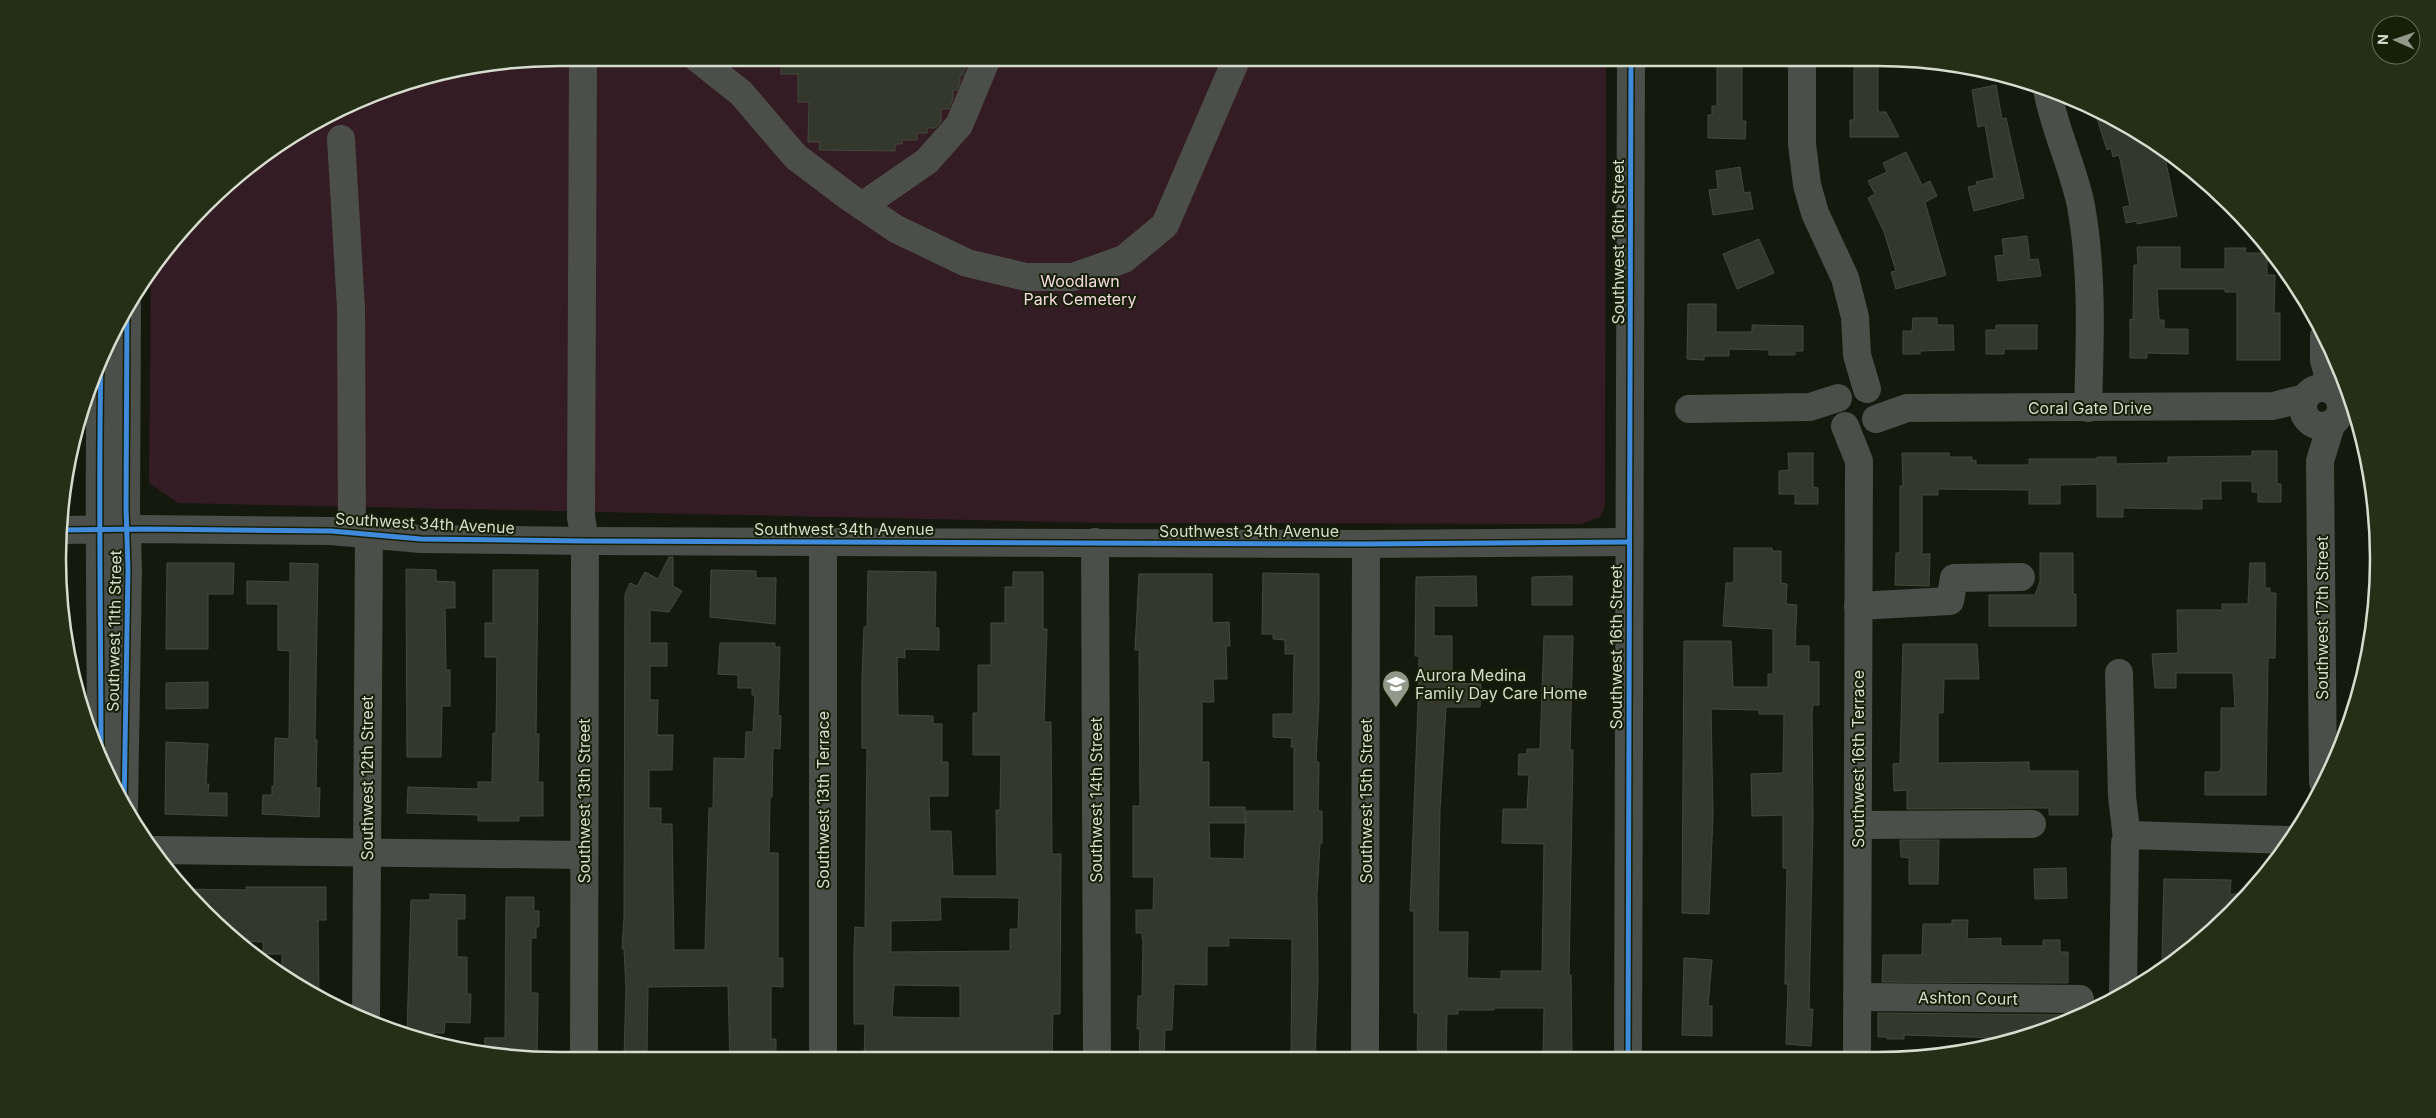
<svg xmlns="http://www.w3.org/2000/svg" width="2436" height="1118" font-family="Inter,sans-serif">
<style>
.green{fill:#331c23}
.building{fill:#34382c;stroke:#44483d;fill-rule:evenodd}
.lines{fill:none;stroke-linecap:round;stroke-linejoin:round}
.minor{stroke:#4c4e49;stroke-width:28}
.cycleway-casing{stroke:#161f07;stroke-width:8}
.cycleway{stroke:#408adc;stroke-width:5}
.labels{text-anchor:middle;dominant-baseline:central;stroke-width:4;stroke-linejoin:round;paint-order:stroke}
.street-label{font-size:16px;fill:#d6ddce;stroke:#161f07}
.park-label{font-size:16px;fill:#f8dbe3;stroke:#161f07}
.poi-label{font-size:16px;fill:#d6ddce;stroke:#161f07;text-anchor:start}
.rim{fill:none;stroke:#d6ddce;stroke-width:2.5}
</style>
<rect width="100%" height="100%" fill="#15190d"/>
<polygon class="green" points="559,58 1606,58 1605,506 1600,517 1581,524 1111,523 178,503 149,483 151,272 182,229 229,182 309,125 398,84 461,67"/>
<g class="building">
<polygon points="781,58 967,58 967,64 963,75 960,75 960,83 957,90 953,90 953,98 949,109 941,109 941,122 935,128 927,128 927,133 917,133 917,140 902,140 902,144 895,144 895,151 819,150 820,142 808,142 809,102 798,102 798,74 781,74"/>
<polygon points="1717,58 1742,58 1742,121 1746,121 1745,139 1708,138 1708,115 1712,115 1712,106 1717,106"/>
<polygon points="1854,58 1878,58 1878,112 1886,112 1899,137 1850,137 1850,120 1854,120"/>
<polygon points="1996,85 2002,119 2006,118 2024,198 1974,211 1968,187 1977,185 1976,182 1994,178 1985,125 1978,127 1972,90"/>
<polygon points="2094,109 2163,148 2177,216 2137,224 2137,221 2126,223 2123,207 2130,206 2119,155 2113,157 2111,148 2107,150"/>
<polygon points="1906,152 1922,185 1930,181 1937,196 1925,202 1946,275 1896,289 1891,272 1896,271 1884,232 1868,198 1875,194 1868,181 1887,172 1883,163"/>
<polygon points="1740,167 1744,193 1750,192 1753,209 1713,215 1709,190 1718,189 1716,171"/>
<polygon points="2027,236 2030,260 2038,259 2041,276 1998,281 1995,256 2004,255 2002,239"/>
<polygon points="1759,239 1774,273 1737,289 1723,254"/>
<polygon points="2137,247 2180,247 2180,269 2225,269 2225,248 2246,248 2245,253 2267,253 2267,275 2275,275 2274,313 2280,313 2280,360 2237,360 2237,292 2225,292 2225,289 2157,289 2159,320 2164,320 2164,329 2188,329 2188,354 2147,353 2147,358 2130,358 2130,319 2133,320 2134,265 2138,265"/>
<polygon points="1688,304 1716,304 1716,332 1752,332 1752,325 1803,326 1803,351 1795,351 1795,355 1769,355 1769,350 1729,349 1729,356 1704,356 1704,360 1687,359"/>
<polygon points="1913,318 1937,318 1937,325 1953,325 1954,350 1920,351 1920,354 1903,354 1903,331 1912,331"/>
<polygon points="1996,325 2037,325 2037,349 2004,349 2004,354 1986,354 1986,330 1996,330"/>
<polygon points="2252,451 2277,451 2277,484 2281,484 2281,502 2258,502 2258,492 2252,492 2252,481 2221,481 2221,499 2202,499 2202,509 2123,508 2123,517 2097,517 2097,484 2060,485 2060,504 2029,504 2029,490 1938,489 1938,495 1922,495 1922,554 1930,554 1929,586 1895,585 1896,553 1900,553 1900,486 1903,486 1902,453 1949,453 1949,457 1972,457 1972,461 1976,460 1976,465 2029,465 2029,459 2097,459 2097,457 2116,457 2116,464 2168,463 2168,457 2252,456"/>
<polygon points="1788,453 1813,453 1813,487 1818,488 1818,504 1795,504 1795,494 1779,494 1779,471 1789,470"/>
<polygon points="1734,548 1772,548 1772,551 1781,551 1781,583 1787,584 1786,604 1797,605 1795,646 1809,646 1809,662 1819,662 1819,705 1813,705 1812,713 1813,817 1809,1009 1813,1009 1811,1046 1786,1044 1788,984 1785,984 1787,868 1783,868 1783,815 1752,816 1751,774 1783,773 1784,714 1759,714 1759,710 1711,709 1713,815 1709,914 1682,913 1684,641 1731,641 1733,687 1768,687 1768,674 1773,674 1773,629 1723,626 1726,583 1732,583 1734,580"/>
<polygon points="2040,553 2073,553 2073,594 2076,594 2076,626 1989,626 1989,595 2035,595 2040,582"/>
<polygon points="669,557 673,557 673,586 682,591 669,612 650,610 650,643 667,643 667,666 650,666 650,700 658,700 657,735 673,735 672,770 649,770 649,808 661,808 661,824 672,824 674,950 705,950 709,808 713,808 714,758 745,759 746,732 753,732 755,695 752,695 752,688 738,688 738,675 718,674 720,643 775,643 775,647 780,647 778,715 781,716 780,749 773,748 772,797 770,797 769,853 778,853 778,958 783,958 783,987 771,986 771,1039 776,1039 776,1060 730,1060 728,986 648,987 647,1051 642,1051 642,1059 624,1058 626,987 624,949 622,949 624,917 625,594 630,583 637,586 645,572 658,579"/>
<polygon points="167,563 234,563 233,594 208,594 208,649 166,649"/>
<polygon points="290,563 318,564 315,740 317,740 316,788 320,788 319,817 262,814 263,795 272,795 272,786 274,786 275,738 289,739 290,651 278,650 278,604 247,604 247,581 290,582"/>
<polygon points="2250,563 2265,563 2265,588 2270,588 2270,593 2276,593 2275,658 2268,658 2266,795 2205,795 2205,772 2219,772 2221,768 2221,708 2235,708 2233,673 2176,673 2176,688 2155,688 2152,654 2178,653 2177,610 2222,610 2222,604 2248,604"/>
<polygon points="406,569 436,570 436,581 455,582 455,608 445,608 446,670 450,670 450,706 442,706 441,757 407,757"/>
<polygon points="493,570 538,570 536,734 539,734 538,782 543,782 543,816 519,816 519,821 478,821 478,815 407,813 408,787 478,789 478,782 492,782 493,733 496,733 497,657 485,657 485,623 493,623"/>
<polygon points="711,570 756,571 756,578 776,578 775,624 710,617"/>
<path d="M868,571L936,572L935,628H939V650L905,649V658L897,657L898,715L933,716V724H942V762H948V796H929L930,831H951L953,876H997L996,810H1000L1001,755H973V713H978V665H991V623H1005V587H1013V572H1043V629H1047L1044,722H1051L1052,854H1061L1060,1014H1053L1052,1059L864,1060L865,1024H854V949L855,927L865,928L867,748H862V678L864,627H867ZM940,897L1019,898L1018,929H1010V951L891,952V921L941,920ZM894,985L960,986V1018L892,1017Z"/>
<polygon points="1263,573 1319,574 1319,700 1316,762 1319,762 1318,811 1322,811 1322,843 1320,843 1317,895 1318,980 1315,1058 1291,1058 1292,939 1229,938 1229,946 1207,946 1207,985 1174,984 1172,1030 1165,1030 1164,1059 1139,1059 1140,1029 1137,1029 1138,996 1142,996 1143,943 1142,933 1136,933 1136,910 1153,910 1154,877 1133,877 1133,806 1140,806 1139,650 1135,650 1139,574 1212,574 1212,623 1229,622 1230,646 1226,646 1227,679 1213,679 1214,702 1202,702 1202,762 1209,762 1209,807 1245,807 1245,823 1209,823 1210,858 1244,859 1246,811 1294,811 1294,747 1291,747 1292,738 1273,737 1273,714 1293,714 1294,654 1285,654 1285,640 1273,639 1273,634 1262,634"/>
<polygon points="1476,576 1477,606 1434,606 1434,636 1452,636 1452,683 1481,684 1480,707 1446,707 1440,810 1438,932 1468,932 1467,978 1501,979 1501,971 1542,971 1544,844 1502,843 1503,809 1527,809 1529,775 1518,775 1519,754 1527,754 1527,749 1540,749 1544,636 1573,636 1570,750 1573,750 1569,975 1571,975 1572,1057 1543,1057 1544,1008 1494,1008 1494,1010 1458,1010 1458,1014 1447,1014 1446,1058 1417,1058 1418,1013 1414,1013 1414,911 1410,911 1418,706 1419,656 1415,656 1416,577"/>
<polygon points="1572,576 1572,605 1532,605 1532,577"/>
<polygon points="1903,644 1977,644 1979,679 1944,679 1943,713 1938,713 1938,763 2029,762 2029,771 2078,771 2078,815 2049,815 2049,808 1907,809 1907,790 1894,791 1893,764 1900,763"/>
<polygon points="208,682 208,708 166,709 166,683"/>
<polygon points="166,742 208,744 206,784 209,784 208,793 227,793 227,816 165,814"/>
<polygon points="1900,840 1939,840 1938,884 1909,884 1909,858 1901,857"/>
<polygon points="2066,868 2067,898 2035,899 2034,869"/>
<polygon points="2164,879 2231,880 2230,894 2245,894 2183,957 2178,959 2162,959"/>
<polygon points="246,887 326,887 326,920 318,920 319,999 282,974 282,954 263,954 263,942 235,941 181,889 246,890"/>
<polygon points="430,894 465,895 465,919 457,919 457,957 467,957 467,994 471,994 470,1023 445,1022 444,1033 432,1033 432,1038 418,1038 407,1034 411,900 430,900"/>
<polygon points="506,897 534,897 534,911 539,911 539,927 536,927 536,938 531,938 531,993 538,993 537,1058 484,1053 485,1038 505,1038"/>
<polygon points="1952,920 1968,920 1967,939 2001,938 2001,946 2043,946 2043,940 2060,940 2060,952 2068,952 2068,983 1882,982 1883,955 1922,955 1923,924 1952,924"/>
<polygon points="1684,958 1712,960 1708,1006 1712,1006 1712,1036 1682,1035"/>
<polygon points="1878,1013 2068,1015 2068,1023 2028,1033 2002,1033 2002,1038 1904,1035 1904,1039 1887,1039 1887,1037 1878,1037"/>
</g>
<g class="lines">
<g class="minor">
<polyline points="583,58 581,517 585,541 584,1060"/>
<polyline points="697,58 741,93 796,157 849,197 896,229 967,263 1026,277 1073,277 1124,259 1165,225 1237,58"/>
<polyline points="1802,58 1802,144 1807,185 1815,213 1845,278 1855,317 1857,355 1867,389"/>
<path d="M2047,89C2054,129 2073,166 2081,206C2093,273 2090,341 2088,408"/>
<polyline points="341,139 351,308 352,532"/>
<polyline points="862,206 927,161 959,125 987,58"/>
<polyline points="2324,336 2324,360 2332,390"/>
<path d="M101,361C98,493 101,625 101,757"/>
<circle cx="2322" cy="407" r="19"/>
<polyline points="1689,409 1810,407 1838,398"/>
<polyline points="1876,419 1907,408 2273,406 2305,398"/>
<polyline points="1845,426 1859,461 1857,1056"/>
<polyline points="60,530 144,529 331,531 421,539 585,541 1366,544 1628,542"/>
<polyline points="1095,542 1097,1059"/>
<polyline points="1858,606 1950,601 1954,578 2021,577"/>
<polyline points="2119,673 2122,796 2127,839"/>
<polyline points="2323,782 2320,461 2331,425"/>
<polyline points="124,808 128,569 126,508 127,305"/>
<polyline points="1858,825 2032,824"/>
<polyline points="154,850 584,855"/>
<polyline points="2123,991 2125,843 2130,835 2289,840"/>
<polyline points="1857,997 2080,999"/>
<polyline points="366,1022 369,533"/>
<polyline points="1628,1057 1631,58"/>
<polyline points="1365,1058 1366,544"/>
<polyline points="823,1060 823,541"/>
</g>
<g class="cycleway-casing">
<g id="cycleway">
<path d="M101,361C98,493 101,625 101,757"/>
<polyline points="60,530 144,529 331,531 421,539 585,541 1366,544 1628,542"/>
<polyline points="124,808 128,569 126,508 127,305"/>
<polyline points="1628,1057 1631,58"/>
</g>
</g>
<use href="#cycleway" class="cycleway"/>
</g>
<defs>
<g id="school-pin" transform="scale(1.4375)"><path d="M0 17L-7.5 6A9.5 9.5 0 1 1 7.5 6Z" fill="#92988a" stroke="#161f07"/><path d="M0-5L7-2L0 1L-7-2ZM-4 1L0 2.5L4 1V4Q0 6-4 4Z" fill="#fff"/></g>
</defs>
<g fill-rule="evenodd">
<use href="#school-pin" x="1396" y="684"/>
</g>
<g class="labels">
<g class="street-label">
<text transform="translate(1618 242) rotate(-90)">Southwest 16th Street</text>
<text x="2090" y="408">Coral Gate Drive</text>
<text transform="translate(425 523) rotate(3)">Southwest 34th Avenue</text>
<text x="844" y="529">Southwest 34th Avenue</text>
<text x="1249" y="531">Southwest 34th Avenue</text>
<text transform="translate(2322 618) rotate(-90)">Southwest 17th Street</text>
<text transform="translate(114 631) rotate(-89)">Southwest 11th Street</text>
<text transform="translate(1616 647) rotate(-90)">Southwest 16th Street</text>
<text transform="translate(1858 759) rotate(-90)">Southwest 16th Terrace</text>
<text transform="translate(367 778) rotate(-90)">Southwest 12th Street</text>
<text transform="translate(823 800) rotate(-90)">Southwest 13th Terrace</text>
<text transform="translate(1096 800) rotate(-90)">Southwest 14th Street</text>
<text transform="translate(584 801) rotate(-90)">Southwest 13th Street</text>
<text transform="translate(1366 801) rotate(-90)">Southwest 15th Street</text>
<text transform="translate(1968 998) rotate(1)">Ashton Court</text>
</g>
<g class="park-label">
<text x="1080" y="281">Woodlawn<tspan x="1080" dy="18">Park Cemetery</tspan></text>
</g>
<g class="poi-label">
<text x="1415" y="675">Aurora Medina<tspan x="1415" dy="18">Family Day Care Home</tspan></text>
</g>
</g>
<path d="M0 0H2436V1118H0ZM559 66H1877A493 493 0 0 1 2370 559V559A493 493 0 0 1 1877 1052H559A493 493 0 0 1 66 559V559A493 493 0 0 1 559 66Z" fill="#252e17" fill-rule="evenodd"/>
<path class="rim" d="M559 66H1877A493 493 0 0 1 2370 559V559A493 493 0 0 1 1877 1052H559A493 493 0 0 1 66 559V559A493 493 0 0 1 559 66Z"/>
<g transform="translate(2396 40) rotate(272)"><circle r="24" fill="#161f07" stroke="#636b57"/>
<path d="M0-4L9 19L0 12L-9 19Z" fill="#92988a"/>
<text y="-8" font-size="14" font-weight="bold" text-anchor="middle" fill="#d6ddce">N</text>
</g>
</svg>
